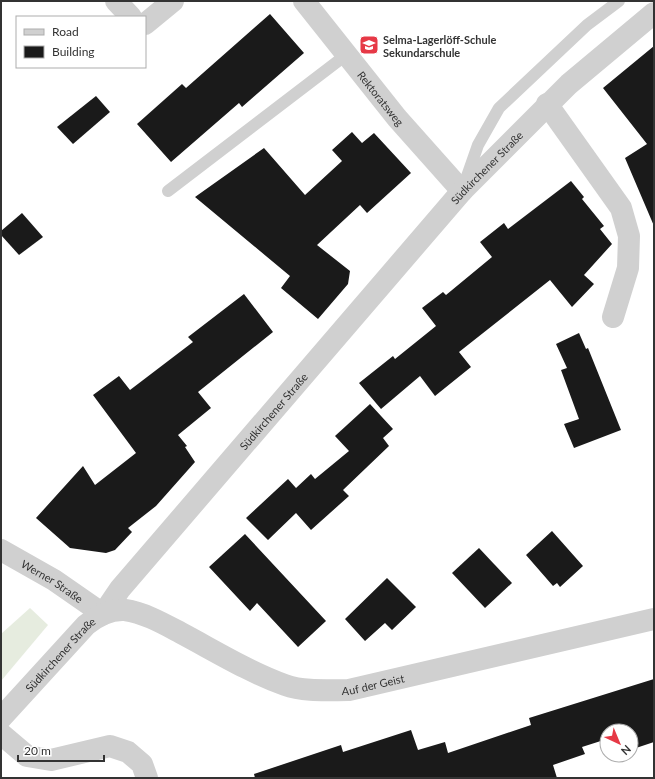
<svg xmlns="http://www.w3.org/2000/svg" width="655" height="779" font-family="Lato,sans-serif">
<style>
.green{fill:#e6ecdf}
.building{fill:#1a1a1a}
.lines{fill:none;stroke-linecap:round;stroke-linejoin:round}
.service{stroke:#d0d0d0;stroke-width:12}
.minor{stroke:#d0d0d0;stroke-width:22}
.tertiary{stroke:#d0d0d0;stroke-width:22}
.labels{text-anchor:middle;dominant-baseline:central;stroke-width:4;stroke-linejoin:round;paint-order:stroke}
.poi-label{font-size:11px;font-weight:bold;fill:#333;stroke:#fff;text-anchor:start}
.street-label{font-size:11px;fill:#333;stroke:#fff}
</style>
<rect width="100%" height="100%" fill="#fff"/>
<polygon class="green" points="30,608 48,625 1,681 1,634"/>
<g class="building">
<polygon points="270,14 304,53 242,107 239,103 171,162 137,124 182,84 186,88"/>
<polygon points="654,46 654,226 625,158 647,144 603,88"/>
<polygon points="96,96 110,112 73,144 57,127"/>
<polygon points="352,132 362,143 374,133 411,173 367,213 360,205 317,245 350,271 348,284 318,319 281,288 290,276 195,197 264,148 305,195 342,161 332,150"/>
<polygon points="571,181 584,197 582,199 604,226 600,229 612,244 584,275 594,284 572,307 550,280 459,352 471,367 435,396 420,376 381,409 359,383 393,356 395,359 436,326 422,308 443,292 446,295 492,257 480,242 504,223 508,229"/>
<polygon points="22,213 43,237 19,255 1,235 1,231"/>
<polygon points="244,294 273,332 198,392 211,408 178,435 187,446 185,447 195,462 156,506 128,528 132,532 115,550 106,553 70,548 36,518 83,466 95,485 136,453 93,395 119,376 130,390 193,342 188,337"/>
<polygon points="579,333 586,349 588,348 621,430 574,448 564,424 579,419 561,370 567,368 556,344"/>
<polygon points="370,404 393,429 383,438 389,446 343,490 349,496 311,530 296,513 268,540 246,518 288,479 296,488 311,474 315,479 349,451 335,436"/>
<polygon points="552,531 583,566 560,587 557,583 553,586 526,555"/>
<polygon points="245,534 326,621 298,647 257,603 250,611 209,567"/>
<polygon points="479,548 512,583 485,608 452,573"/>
<polygon points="387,578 416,607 392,630 385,623 365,641 345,619"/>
<polygon points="654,679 654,742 636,748 630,728 627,731 607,731 607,739 582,747 585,754 553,765 557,778 255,778 254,774 341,745 343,752 411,730 418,750 445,742 448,753 531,725 529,718"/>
</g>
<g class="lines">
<g class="service">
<polyline points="465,182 478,145 499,108 587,25 619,1"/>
<polyline points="168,191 346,55"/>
</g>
<g class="minor">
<polyline points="116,1 131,17"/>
<path id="s1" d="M304,1L397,118L462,191"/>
<polyline points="145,24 173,1"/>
<polyline points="547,104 621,208 629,236 628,268 613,317"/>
<polyline points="1,734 27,756 51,760 110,746 128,752 142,764 147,778"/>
</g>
<g class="tertiary">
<path id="s2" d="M1,550L54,580L103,614"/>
<path id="s3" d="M103,614L120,589L462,191L569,84L654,13"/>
<path id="s4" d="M1,718L86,625C97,616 110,609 125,610C145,613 164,624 181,633C215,651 249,672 285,685C304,692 328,690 349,690L654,619"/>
</g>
</g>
<defs>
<g id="school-square" transform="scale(1)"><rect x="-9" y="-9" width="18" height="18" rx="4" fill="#e63946" stroke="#fff"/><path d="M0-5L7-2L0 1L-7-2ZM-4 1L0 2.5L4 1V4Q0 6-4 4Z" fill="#fff"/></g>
</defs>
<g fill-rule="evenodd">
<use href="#school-square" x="369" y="45"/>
</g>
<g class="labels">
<g class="poi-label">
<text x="383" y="39">Selma-Lagerlöff-Schule<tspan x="383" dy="13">Sekundarschule</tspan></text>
</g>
<g class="street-label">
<text stroke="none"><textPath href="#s1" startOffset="124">Rektoratsweg</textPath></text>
<text stroke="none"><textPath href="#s3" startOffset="589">Südkirchener Straße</textPath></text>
<text stroke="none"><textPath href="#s3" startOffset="265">Südkirchener Straße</textPath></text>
<text stroke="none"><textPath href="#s2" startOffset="60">Werner Straße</textPath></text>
<text stroke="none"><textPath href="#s4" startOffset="87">Südkirchener Straße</textPath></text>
<text stroke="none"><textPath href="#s4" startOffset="435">Auf der Geist</textPath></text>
</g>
</g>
<rect width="655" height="779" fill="none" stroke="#333333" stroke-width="4"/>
<rect x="16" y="16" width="130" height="52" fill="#ffffff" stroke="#adadad"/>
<rect x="24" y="29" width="20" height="6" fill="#d0d0d0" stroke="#adadad"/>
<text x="52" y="36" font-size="12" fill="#333333">Road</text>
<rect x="24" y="46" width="20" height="12" fill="#1a1a1a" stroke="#adadad"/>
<text x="52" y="56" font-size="12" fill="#333333">Building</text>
<g transform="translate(619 743) rotate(136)"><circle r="19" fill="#ffffff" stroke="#adadad"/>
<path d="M0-3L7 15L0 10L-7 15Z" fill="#e63946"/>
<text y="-6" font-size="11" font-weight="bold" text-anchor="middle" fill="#333333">N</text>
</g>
<path d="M18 755v6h86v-6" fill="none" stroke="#333333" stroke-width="2"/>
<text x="24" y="755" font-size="12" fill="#333333" stroke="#ffffff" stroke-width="3" paint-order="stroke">20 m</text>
</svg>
